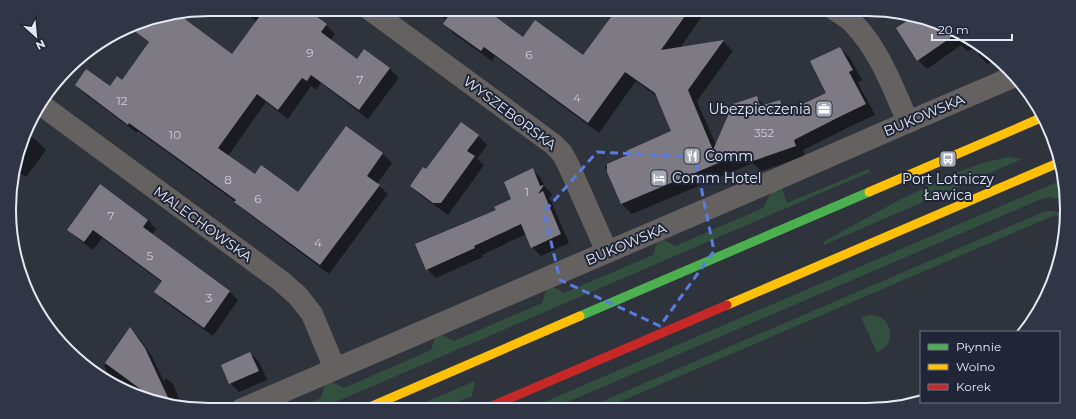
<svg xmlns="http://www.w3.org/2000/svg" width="1076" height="419" font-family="Montserrat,sans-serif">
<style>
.green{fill:#334f3f}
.shadow{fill:#0007}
.building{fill:#7e7a84}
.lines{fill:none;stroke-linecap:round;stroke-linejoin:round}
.street{stroke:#656161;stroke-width:22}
.fast{stroke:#4caf50;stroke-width:9}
.slow{stroke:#ffc107;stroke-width:9}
.jam{stroke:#c62828;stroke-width:9}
.marked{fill:none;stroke:#597ce1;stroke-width:3;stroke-dasharray:8 5;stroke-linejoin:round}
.labels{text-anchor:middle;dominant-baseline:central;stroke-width:4;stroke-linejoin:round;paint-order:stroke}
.number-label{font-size:12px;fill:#cacdd9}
.poi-label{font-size:14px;fill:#e4e9f5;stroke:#202637;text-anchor:start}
.street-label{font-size:14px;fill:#e4e9f5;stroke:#202637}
.rim{fill:none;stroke:#e4e9f5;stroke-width:2}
</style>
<rect width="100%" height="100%" fill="#2f333c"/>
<g class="green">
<polygon points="1008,157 1022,159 824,245 823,242 901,199 958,172 983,163"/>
<polygon points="869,169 870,172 317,410 293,410 321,398 325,385 332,382 344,388 431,350 435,338 443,335 454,341 542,303 546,290 554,287 564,293 653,255 657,243 664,240 675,246 763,208 771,193 782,189 787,203"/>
<polygon points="1062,180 1066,198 1059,199 1049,197 1039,200 551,409 528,409"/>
<polygon points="1048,211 1055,211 1064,214 1064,218 1055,215 603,409 584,409 1041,213"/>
<path d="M871,315C874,316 878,316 880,317C889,321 892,334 889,342C886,347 881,350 877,353L861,317Z"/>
<polygon points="475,381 472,396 441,409 409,409"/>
</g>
<g class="shadow">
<polygon points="239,9 304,9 326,25 335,34 331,40 357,60 365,50 390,69 399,78 368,119 321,83 316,90 311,86 288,119 266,102 228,156 255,175 298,193 347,127 383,154 392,163 377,184 388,194 329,274 245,211 236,202 138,131 137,133 85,94 76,85 110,88 122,82 149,43 137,32 146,20 163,17 170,22 232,55 257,22"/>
<polygon points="431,9 483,9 523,38 583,56 612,18 599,9 707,9 680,48 723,41 733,51 697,101 716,145 756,97 765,106 779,101 790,111 828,93 840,48 850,58 862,80 858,83 875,115 849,127 803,150 805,156 761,171 753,163 632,214 622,204 605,166 631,155 672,132 657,97 636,81 599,133 495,56 492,61 454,34 444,23 446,20"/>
<polygon points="909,16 931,20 999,59 987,64 979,55 976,48 967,51 961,45 927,69 918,60 911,19"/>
<polygon points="27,134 37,141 46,150 26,177 15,170"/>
<polygon points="478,136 487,145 477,159 484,165 448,215 420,195 411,186 427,170"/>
<polygon points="533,170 541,178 545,187 552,194 549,199 551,201 569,243 541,256 532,247 526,234 482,255 483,257 436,278 427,269 497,210 513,200"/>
<polygon points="148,220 156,229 152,235 230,292 238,300 213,336 164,301 156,292 163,283 102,238 93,250 77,238 69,230"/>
<polygon points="130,329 137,335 152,356 164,382 166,378 173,384 182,406 145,399 110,381 104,366"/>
<polygon points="250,353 259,362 267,380 239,392 230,383"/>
</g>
<g class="building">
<polygon points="265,9 306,9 327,24 321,32 357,59 364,49 390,68 359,110 311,75 307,81 302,78 278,110 257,94 218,148 255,174 261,165 298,192 346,126 383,153 367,176 380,185 320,265 234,202 236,200 129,123 128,125 75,85 86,69 110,86 117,76 122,80 149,42 136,32 145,20 178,14 232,54"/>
<polygon points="453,9 485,9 523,37 535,20 583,55 617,9 690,9 661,50 724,40 688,90 713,150 733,104 757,96 760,106 780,100 784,113 826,93 810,61 840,47 853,70 849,72 866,104 839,117 794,140 796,146 750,162 747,151 621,204 607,172 607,164 630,154 626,151 671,131 655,93 625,72 588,123 484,47 481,51 443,24"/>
<polygon points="913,17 931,20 956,34 917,61 896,28"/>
<polygon points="461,122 479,135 467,151 475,156 441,203 433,203 410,186 423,167 426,169"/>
<polygon points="533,168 540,186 544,185 538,194 543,191 561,234 531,248 521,224 474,246 475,248 426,270 415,244 496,210 494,207 511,199 504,182"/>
<polygon points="100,184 148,220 143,227 230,291 204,328 154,292 162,281 93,230 84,242 67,230"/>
<polygon points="130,327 145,348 171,404 158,402 105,363"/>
<polygon points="250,352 259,371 229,384 221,365"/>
</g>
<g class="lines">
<g class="street">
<polyline points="369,9 553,144 562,153 568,164 607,252"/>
<path d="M834,9C841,14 849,18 854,24C880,51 893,88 908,122"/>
<polyline points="40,104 281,281 298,296 312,314 335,369"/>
<polyline points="240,410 784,176 908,122 1013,77"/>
</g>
<polyline class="fast" points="580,316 869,192"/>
<g class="slow">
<polyline points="869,192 1043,117"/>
<polyline points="727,305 1058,163"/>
<polyline points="363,410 580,316"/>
</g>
<polyline class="jam" points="485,409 727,305"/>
</g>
<path class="marked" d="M597,152L695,157L714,251L660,326L560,280L544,212Z"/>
<defs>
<g id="office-square" transform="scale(0.9)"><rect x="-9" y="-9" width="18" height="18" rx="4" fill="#a5a9b4" stroke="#202637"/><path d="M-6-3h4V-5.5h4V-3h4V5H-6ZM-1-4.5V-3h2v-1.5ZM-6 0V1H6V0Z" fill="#fff"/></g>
<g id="restaurant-square" transform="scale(0.9)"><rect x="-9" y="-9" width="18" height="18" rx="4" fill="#a5a9b4" stroke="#202637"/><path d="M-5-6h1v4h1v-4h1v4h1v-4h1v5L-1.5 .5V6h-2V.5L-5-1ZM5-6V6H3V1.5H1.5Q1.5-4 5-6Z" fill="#fff"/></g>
<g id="bus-square" transform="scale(0.9)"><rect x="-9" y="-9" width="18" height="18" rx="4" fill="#a5a9b4" stroke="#202637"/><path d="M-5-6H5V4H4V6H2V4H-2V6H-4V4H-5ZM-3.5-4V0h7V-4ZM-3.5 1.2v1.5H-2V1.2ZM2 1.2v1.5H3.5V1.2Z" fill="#fff"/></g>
<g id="hotel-square" transform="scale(0.9)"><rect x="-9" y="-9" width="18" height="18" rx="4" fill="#a5a9b4" stroke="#202637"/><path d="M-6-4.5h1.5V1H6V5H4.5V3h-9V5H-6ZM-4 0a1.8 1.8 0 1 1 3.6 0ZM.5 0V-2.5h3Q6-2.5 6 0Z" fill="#fff"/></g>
</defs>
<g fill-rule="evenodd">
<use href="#office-square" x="824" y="109"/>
<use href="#restaurant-square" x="692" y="156"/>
<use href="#bus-square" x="948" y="159"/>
<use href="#hotel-square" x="659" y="178"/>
</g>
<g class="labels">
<g class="number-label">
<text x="310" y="52">9</text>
<text x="529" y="54">6</text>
<text x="360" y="79">7</text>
<text x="577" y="97">4</text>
<text x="122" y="100">12</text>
<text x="764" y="132">352</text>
<text x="175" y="134">10</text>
<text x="228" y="179">8</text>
<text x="527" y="191">1</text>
<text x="258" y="198">6</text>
<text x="111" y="215">7</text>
<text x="318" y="242">4</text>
<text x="150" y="255">5</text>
<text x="209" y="297">3</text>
</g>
<g class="poi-label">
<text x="811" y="109" text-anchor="end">Ubezpieczenia</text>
<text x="705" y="156">Comm</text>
<text x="672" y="178">Comm Hotel</text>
<text x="948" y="179" text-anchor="middle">Port Lotniczy<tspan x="948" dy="16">Ławica</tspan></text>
</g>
<g class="street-label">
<text transform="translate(510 113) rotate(37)">WYSZEBORSKA</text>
<text transform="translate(924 115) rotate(-23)">BUKOWSKA</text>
<text transform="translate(203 224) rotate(36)">MALECHOWSKA</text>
<text transform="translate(626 244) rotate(-23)">BUKOWSKA</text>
</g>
</g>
<path d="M0 0H1076V419H0ZM209 16H867A193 193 0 0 1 1060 209V210A193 193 0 0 1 867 403H209A193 193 0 0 1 16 210V209A193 193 0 0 1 209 16Z" fill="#303646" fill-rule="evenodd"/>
<path class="rim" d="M209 16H867A193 193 0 0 1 1060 209V210A193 193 0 0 1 867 403H209A193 193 0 0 1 16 210V209A193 193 0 0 1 209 16Z"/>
<rect x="920" y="331" width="140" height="72" fill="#202637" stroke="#6e7483"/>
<rect x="928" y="344" width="20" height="6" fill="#4caf50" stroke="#6e7483"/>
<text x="956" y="351" font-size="12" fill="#e4e9f5">Płynnie</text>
<rect x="928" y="364" width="20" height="6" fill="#ffc107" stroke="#6e7483"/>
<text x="956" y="371" font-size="12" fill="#e4e9f5">Wolno</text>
<rect x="928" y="384" width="20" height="6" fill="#c62828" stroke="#6e7483"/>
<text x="956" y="391" font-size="12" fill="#e4e9f5">Korek</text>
<g transform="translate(36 36) rotate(153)" stroke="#202637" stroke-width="3" paint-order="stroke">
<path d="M0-3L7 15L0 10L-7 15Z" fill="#e4e9f5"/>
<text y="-6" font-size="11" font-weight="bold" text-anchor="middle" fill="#e4e9f5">N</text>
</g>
<path d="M932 34v6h80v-6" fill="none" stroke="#e4e9f5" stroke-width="2"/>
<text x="938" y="34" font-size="12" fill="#e4e9f5" stroke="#202637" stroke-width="3" paint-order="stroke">20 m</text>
</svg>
